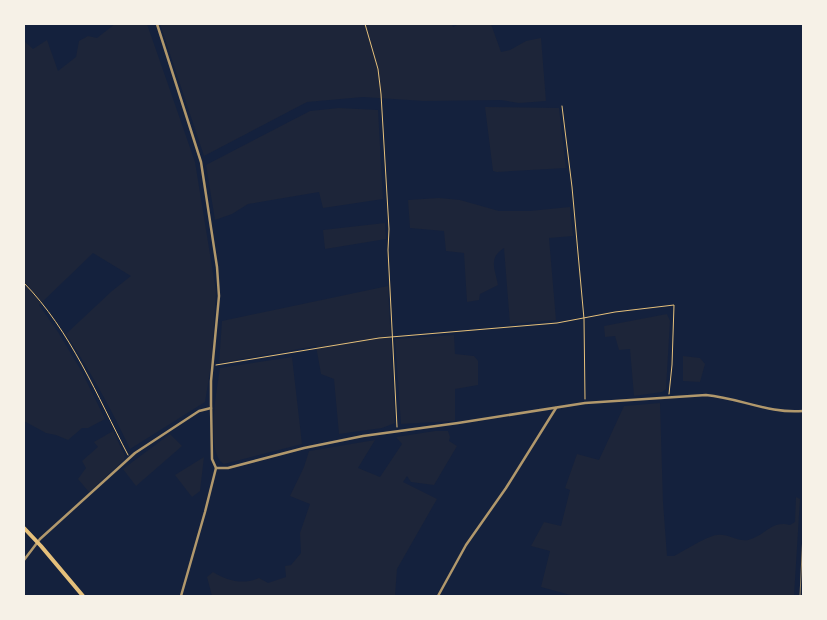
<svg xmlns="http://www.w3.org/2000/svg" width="827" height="620" font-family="'Archivo Narrow',sans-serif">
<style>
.green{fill:#1d2539}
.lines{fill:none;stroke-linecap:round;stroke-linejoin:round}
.path{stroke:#e5c07b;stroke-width:1}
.minor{stroke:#b1986c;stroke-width:2.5}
.secondary{stroke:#e5c07b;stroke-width:4}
.rail{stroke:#918062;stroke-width:1}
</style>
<rect width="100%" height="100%" fill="#14213d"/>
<g class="green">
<path d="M115,24H147L195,162L216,291L212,359L205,402L130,449C112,410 90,371 66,334L112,291L131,276L93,253L39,305L58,332L82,372L105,419L88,428H82L68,440L56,435L46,433L24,421V41L33,49L47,40L58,71L76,57L79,41L88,36L97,38Z"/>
<polygon points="160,24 452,24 453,27 459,24 491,24 501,52 510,50 526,41 541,38 546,101 519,103 501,100 424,101 363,97 307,102 204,156"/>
<polygon points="485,107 559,108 566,168 497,172 493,171"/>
<polygon points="339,108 378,110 383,199 323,208 319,192 248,204 232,214 215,220 206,165 310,111"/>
<path d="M439,198L460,200L499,211H530L570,207L573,236L549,238L556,320L510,324L504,248C488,258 495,269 498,285L480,294L479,300L467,302L464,253L446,251L444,231L410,228L408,200Z"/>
<polygon points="385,223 386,239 325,249 323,230"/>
<polygon points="388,286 395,423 382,428 339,434 334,379 321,374 316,346 219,363 222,321"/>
<polygon points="667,314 670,321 666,389 662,392 634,396 630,349 619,350 615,336 605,337 604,326"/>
<polygon points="454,335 455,354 474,356 478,361 478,385 455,389 455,421 401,424 395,339"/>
<polygon points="683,356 700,358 705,364 700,382 683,381"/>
<path d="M292,357L302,444L224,464C205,455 217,387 220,368Z"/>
<path d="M660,403L663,502L667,556H674C684,551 707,536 717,535C727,533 738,542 748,540C765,536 771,520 790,525L795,522L796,497L800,499L794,596H574L541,587L550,551L531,546L544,522L561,526L570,490L565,488L577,454L599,460L624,406Z"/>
<polygon points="113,431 125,456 124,460 89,492 78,479 86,468 82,461 98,447 94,442"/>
<path d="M435,431H448L450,437L449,441L457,446L434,485L411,482L407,476L403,482L437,499L397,569L395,596H212L207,577L213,572C227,581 244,585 259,578L268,583L286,577L285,566L291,565L301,553L300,533L310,504L290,496L304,467L309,451L375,440L358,468L380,477L402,444L396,437Z"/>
<polygon points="170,434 182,446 136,486 123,469"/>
<polygon points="204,457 200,491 192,497 175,475"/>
</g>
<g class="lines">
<g class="path">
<polyline points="365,24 378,69 381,94 389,229 388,250 397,427"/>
<polyline points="562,106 572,187 584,319 585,399"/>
<path d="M24,283C71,331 97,396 128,455"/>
<polyline points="216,365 379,338 557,323 615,312 674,305 672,365 669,394"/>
</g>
<g class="minor">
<polyline points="157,24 201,162 217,267 219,296 211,381 211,404 212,459 216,468 205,512 181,596"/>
<path d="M216,468H228L304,448L363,436L458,423L585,403L706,395C740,398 769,414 803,411"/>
<polyline points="24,560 40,539 135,453 199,411 211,408"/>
<polyline points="438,596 466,545 506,488 556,408"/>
</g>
<polyline class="secondary" points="24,528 41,546 83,596"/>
<polyline class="rail" points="800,596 803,533"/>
</g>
<rect width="827" height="620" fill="none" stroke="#f6f1e7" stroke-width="50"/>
</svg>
